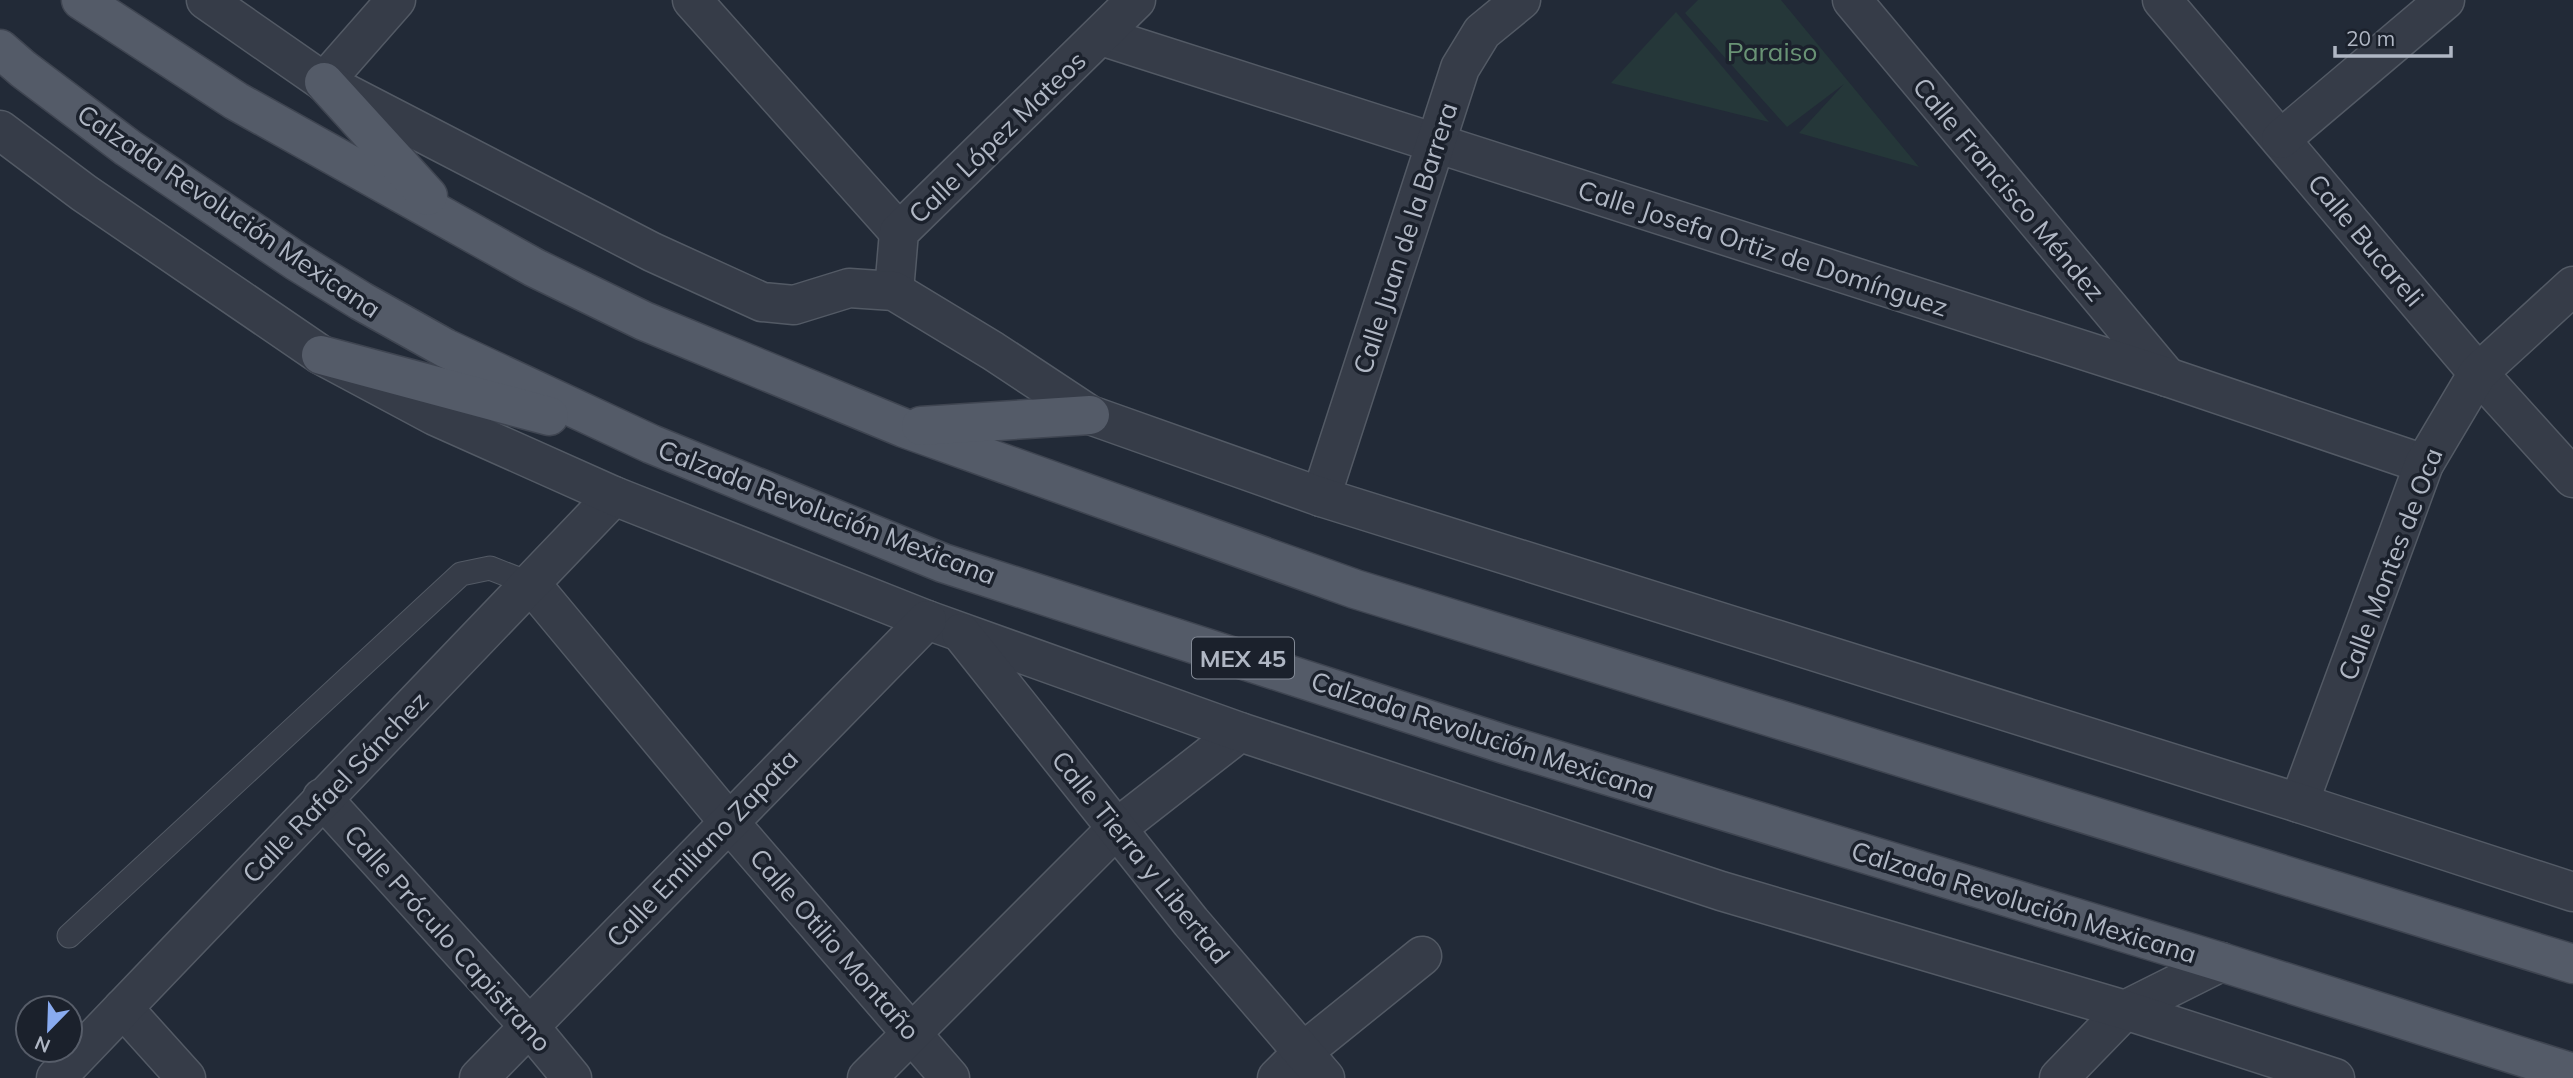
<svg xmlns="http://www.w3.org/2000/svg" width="2573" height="1078" font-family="Mulish,sans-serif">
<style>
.green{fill:#253739}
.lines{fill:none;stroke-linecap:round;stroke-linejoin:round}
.service-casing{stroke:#535a65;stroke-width:25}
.minor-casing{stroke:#535a65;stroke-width:41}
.tertiary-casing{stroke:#535a65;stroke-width:41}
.primary-casing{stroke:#3f4551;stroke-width:41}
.service{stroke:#363c48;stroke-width:23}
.minor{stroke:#363c48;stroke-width:38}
.tertiary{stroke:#363c48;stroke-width:38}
.primary{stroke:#545b68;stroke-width:38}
.labels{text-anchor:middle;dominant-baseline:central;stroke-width:7;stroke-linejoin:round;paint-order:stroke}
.shield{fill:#1b212c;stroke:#838a96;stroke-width:2}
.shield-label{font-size:24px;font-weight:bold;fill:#b0b7c4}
.park-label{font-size:26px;fill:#699375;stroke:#1b212c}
.street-label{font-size:26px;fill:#b0b7c4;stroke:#1b212c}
</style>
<rect width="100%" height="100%" fill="#222a37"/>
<g class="green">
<polygon points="1698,0 1781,0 1919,167 1799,133 1844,84 1787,127 1685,13"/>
<polygon points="1676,12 1769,122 1611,83"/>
</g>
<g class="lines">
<g class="service-casing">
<polyline id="service" points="69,936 461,574 490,568 531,584"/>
</g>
<g class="minor-casing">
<g id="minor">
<polyline points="692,0 899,232"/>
<polyline points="1852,0 2167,377"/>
<polyline points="2162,0 2478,373 2573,478"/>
<polyline points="1101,36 2167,377 2424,464"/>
<polyline points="324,82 396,0"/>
<polyline points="2281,139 2445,0"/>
<polyline points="894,291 899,232 1136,0"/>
<polyline points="1321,497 1460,68 1482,32 1521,0"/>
<polyline points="531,584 728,821 950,1078"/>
<polyline points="322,798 529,1026 572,1078"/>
<polyline points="2299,803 2424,464 2478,373 2573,286"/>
<polyline points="123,1008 186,1078"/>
<polyline points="56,1078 614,496"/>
<polyline points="867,1078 1117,828 1240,732"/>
<polyline points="1277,1078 1303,1052 1422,956"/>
<polyline points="2059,1078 2125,1010 2221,962"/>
</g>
</g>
<g class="tertiary-casing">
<g id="tertiary">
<polyline points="206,0 324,82 652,252 762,302 794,305 849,288 894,291 993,351 1090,415 1321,497 2299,803 2573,892"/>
<polyline points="0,130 84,193 321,355 435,416 614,496 927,620 1240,732 1721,891 2125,1010 2335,1078"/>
<polyline points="961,633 1191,922 1325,1078"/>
<polyline points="479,1078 927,620"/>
</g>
</g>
<g class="primary-casing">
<g id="primary">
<polyline points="81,0 236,101 535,268 644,321 904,428 1355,589 2573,964"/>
<polyline points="0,49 23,69 128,148 296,261 361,301 445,348 651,444 943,563 1507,745 2221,962 2573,1073"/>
<polyline points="324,82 428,196"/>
<polyline points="321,355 549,416"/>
<polyline points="921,426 1090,415"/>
</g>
</g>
<use href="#service" class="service"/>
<use href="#minor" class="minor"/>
<use href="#tertiary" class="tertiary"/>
<use href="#primary" class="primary"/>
</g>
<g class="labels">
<rect class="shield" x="1192" y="637.5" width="102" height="41" rx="5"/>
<g class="shield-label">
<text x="1243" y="658">MEX 45</text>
</g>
<g class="park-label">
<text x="1772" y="51">Paraiso</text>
</g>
<g class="street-label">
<text transform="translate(997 137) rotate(-44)">Calle López Mateos</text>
<text transform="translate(2009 189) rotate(50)">Calle Francisco Méndez</text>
<text transform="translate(229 211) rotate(34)">Calzada Revolución Mexicana</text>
<text transform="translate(1405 238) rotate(-72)">Calle Juan de la Barrera</text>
<text transform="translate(2366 240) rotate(50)">Calle Bucareli</text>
<text transform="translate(1763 248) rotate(18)">Calle Josefa Ortiz de Domínguez</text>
<text transform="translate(827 512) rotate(21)">Calzada Revolución Mexicana</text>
<text transform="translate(2390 564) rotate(-69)">Calle Montes de Oca</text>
<text transform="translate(1483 735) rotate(18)">Calzada Revolución Mexicana</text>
<text transform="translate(335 787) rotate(-46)">Calle Rafael Sánchez</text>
<text transform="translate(702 848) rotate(-46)">Calle Emiliano Zapata</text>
<text transform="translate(1141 857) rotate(51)">Calle Tierra y Libertad</text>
<text transform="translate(2024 902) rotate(17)">Calzada Revolución Mexicana</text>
<text transform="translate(448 938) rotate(48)">Calle Próculo Capistrano</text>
<text transform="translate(835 944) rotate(49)">Calle Otilio Montaño</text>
</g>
</g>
<g transform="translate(49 1029) rotate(203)"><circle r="33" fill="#1b212c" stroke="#575d69" stroke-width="2"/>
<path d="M0-5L12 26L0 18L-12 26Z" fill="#89abf0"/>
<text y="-10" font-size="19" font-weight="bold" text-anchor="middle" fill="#b0b7c4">N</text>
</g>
<path d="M2335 46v10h116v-10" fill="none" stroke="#b0b7c4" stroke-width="3.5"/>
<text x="2346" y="46" font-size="21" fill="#b0b7c4" stroke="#1b212c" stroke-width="5" paint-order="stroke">20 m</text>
</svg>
